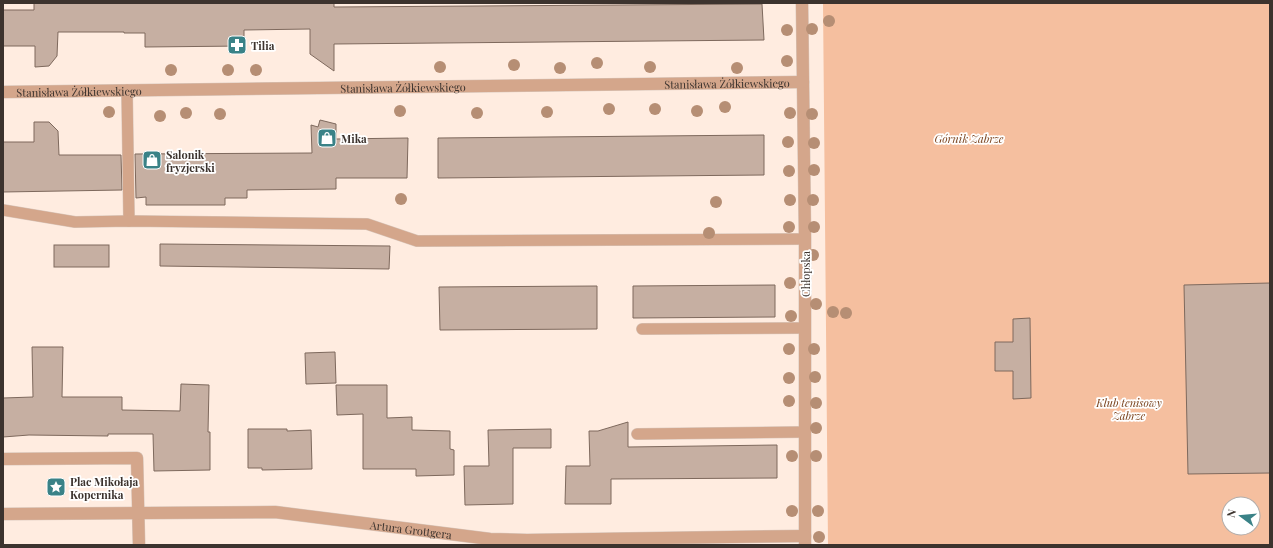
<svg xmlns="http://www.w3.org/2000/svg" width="1273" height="548" font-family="'Playfair Display',serif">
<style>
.green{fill:#f5bf9f;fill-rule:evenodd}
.building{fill:#c6afa2;stroke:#7e695d}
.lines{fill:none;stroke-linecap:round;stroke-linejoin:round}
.lane-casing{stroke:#d8c7bc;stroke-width:12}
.street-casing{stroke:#d8c7bc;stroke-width:13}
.lane{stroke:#d4a68b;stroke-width:11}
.street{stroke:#d4a68b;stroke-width:12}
.tree{fill:#b68e74}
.labels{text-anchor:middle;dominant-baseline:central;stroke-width:3.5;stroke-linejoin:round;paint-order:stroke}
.poi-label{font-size:11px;font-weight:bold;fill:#3c332e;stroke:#fff;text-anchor:start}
.street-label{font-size:11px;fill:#3c332e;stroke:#fff}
.park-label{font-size:11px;font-style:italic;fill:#7a421c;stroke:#fff}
</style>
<rect width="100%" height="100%" fill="#ffece0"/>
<path class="green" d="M823,3H1270V545H828ZM1229,504H1253V528H1229Z"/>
<g class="building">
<polygon points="34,3 334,3 334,7 762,4 764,40 334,44 334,71 310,54 310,29 244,30 244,46 145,47 145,33 124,33 124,32 58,32 57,56 49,66 35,67 35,46 3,46 3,10 34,10"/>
<polygon points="320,120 336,124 336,139 408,138 407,178 336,178 336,189 247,190 247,198 225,198 225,205 146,205 146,197 136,198 135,154 312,153 311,125 318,127"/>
<polygon points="34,122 49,122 58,131 59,155 121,155 122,190 3,192 3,142 34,142"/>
<polygon points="764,135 764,175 438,178 438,138"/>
<polygon points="160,244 390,246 389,269 160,266"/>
<rect x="54" y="245" width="55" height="22"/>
<polygon points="1270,283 1270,473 1188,474 1184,285"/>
<polygon points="775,285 775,317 633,318 633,286"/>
<polygon points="597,286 597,329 440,330 439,287"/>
<polygon points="1030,318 1031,398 1013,399 1013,371 995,371 995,342 1013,342 1013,319"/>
<polygon points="32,347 63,347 62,397 122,397 122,410 180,411 181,384 209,385 208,432 210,432 210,470 154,471 153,434 108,434 108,436 29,435 3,437 3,398 33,397"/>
<polygon points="335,352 336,383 306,384 305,353"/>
<polygon points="336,385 387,385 387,418 412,417 412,430 450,431 450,449 454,450 454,475 416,476 416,469 363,469 363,414 337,415"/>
<polygon points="628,422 628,447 777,445 777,478 611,479 611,504 565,504 566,466 590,466 589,431 598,431"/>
<polygon points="248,429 287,429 287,431 311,430 312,469 262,470 262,468 248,468"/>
<polygon points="551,429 551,448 513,448 513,504 465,505 464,466 489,466 488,430"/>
</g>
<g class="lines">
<g class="lane-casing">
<g id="lane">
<polyline points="127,90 129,221"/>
<polyline points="3,210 75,222 129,221 367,224 417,241 805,239"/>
<polyline points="642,329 805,328"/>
<polyline points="637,434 805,432"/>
</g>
</g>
<g class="street-casing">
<g id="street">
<polyline points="802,3 805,239 805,545"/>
<path id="s1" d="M3,92L803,82"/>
<polyline points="3,459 137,458 139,545"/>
<path id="s2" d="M3,514L275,512L490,539L527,540L805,536"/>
</g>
</g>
<use href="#lane" class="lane"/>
<use href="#street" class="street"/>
</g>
<g class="tree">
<circle cx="829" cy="21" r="6"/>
<circle cx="812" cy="29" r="6"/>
<circle cx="787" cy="30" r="6"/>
<circle cx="787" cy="61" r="6"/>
<circle cx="597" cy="63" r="6"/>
<circle cx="514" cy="65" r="6"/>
<circle cx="440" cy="67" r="6"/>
<circle cx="650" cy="67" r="6"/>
<circle cx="560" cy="68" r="6"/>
<circle cx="737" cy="68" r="6"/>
<circle cx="171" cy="70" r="6"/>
<circle cx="228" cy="70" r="6"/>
<circle cx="256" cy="70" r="6"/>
<circle cx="725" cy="107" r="6"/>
<circle cx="609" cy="109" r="6"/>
<circle cx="655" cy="109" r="6"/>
<circle cx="400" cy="111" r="6"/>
<circle cx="697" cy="111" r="6"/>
<circle cx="109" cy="112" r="6"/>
<circle cx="547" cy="112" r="6"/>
<circle cx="186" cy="113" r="6"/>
<circle cx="477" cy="113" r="6"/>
<circle cx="790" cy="113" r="6"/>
<circle cx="220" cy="114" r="6"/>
<circle cx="812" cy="114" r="6"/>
<circle cx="160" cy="116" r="6"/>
<circle cx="788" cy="142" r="6"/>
<circle cx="814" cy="143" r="6"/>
<circle cx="814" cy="170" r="6"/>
<circle cx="789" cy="171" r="6"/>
<circle cx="401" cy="199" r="6"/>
<circle cx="790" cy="200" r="6"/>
<circle cx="813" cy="200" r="6"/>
<circle cx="716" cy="202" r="6"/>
<circle cx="789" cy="227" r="6"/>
<circle cx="814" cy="227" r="6"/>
<circle cx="709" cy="233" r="6"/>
<circle cx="813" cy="255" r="6"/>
<circle cx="790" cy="283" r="6"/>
<circle cx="816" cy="304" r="6"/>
<circle cx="833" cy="312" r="6"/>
<circle cx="846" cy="313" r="6"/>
<circle cx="791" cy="316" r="6"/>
<circle cx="789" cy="349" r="6"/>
<circle cx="814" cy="349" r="6"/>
<circle cx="815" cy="377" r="6"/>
<circle cx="789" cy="378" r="6"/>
<circle cx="789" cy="401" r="6"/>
<circle cx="816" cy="403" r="6"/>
<circle cx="816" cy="428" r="6"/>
<circle cx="792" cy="456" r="6"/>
<circle cx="816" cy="456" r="6"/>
<circle cx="792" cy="511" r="6"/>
<circle cx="818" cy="511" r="6"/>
<circle cx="819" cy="537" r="6"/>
</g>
<defs>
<g id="pharmacy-square" transform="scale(1)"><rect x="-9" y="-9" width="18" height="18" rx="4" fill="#3a8287" stroke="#fff"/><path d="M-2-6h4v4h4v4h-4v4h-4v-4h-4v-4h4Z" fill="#fff"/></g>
<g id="shop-square" transform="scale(1)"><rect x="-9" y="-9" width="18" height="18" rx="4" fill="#3a8287" stroke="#fff"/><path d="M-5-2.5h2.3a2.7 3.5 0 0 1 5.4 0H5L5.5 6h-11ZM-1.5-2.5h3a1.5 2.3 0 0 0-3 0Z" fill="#fff"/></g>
<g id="sight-square" transform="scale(1)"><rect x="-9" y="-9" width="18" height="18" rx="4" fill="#3a8287" stroke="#fff"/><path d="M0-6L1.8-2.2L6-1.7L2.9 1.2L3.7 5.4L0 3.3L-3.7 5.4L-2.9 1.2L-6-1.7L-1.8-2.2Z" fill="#fff"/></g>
</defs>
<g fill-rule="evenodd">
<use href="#pharmacy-square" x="237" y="45"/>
<use href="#shop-square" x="327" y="138"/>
<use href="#shop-square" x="152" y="160"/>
<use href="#sight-square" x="56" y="487"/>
</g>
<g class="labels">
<g class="poi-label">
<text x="251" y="45">Tilia</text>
<text x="341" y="138">Mika</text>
<text x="166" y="154">Salonik<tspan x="166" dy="13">fryzjerski</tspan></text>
<text x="70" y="481">Plac Mikołaja<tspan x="70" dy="13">Kopernika</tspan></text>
</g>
<g class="street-label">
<text stroke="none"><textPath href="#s1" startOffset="724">Stanisława Żółkiewskiego</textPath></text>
<text stroke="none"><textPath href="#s1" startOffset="400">Stanisława Żółkiewskiego</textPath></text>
<text stroke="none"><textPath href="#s1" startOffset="76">Stanisława Żółkiewskiego</textPath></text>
<text transform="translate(805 274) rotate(-90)">Chłopska</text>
<text stroke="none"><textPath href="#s2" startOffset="409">Artura Grottgera</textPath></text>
</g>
<g class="park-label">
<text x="969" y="138">Górnik Zabrze</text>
<text x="1129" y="402">Klub tenisowy<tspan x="1129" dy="13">Zabrze</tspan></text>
</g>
</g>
<rect width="1273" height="548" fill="none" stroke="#3c332e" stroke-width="8"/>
<g transform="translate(1241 516) rotate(286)"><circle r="19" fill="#ffffff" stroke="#b1adab"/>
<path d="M0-3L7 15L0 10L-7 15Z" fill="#3a8287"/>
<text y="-6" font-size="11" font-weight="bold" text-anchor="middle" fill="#3c332e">N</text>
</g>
</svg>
